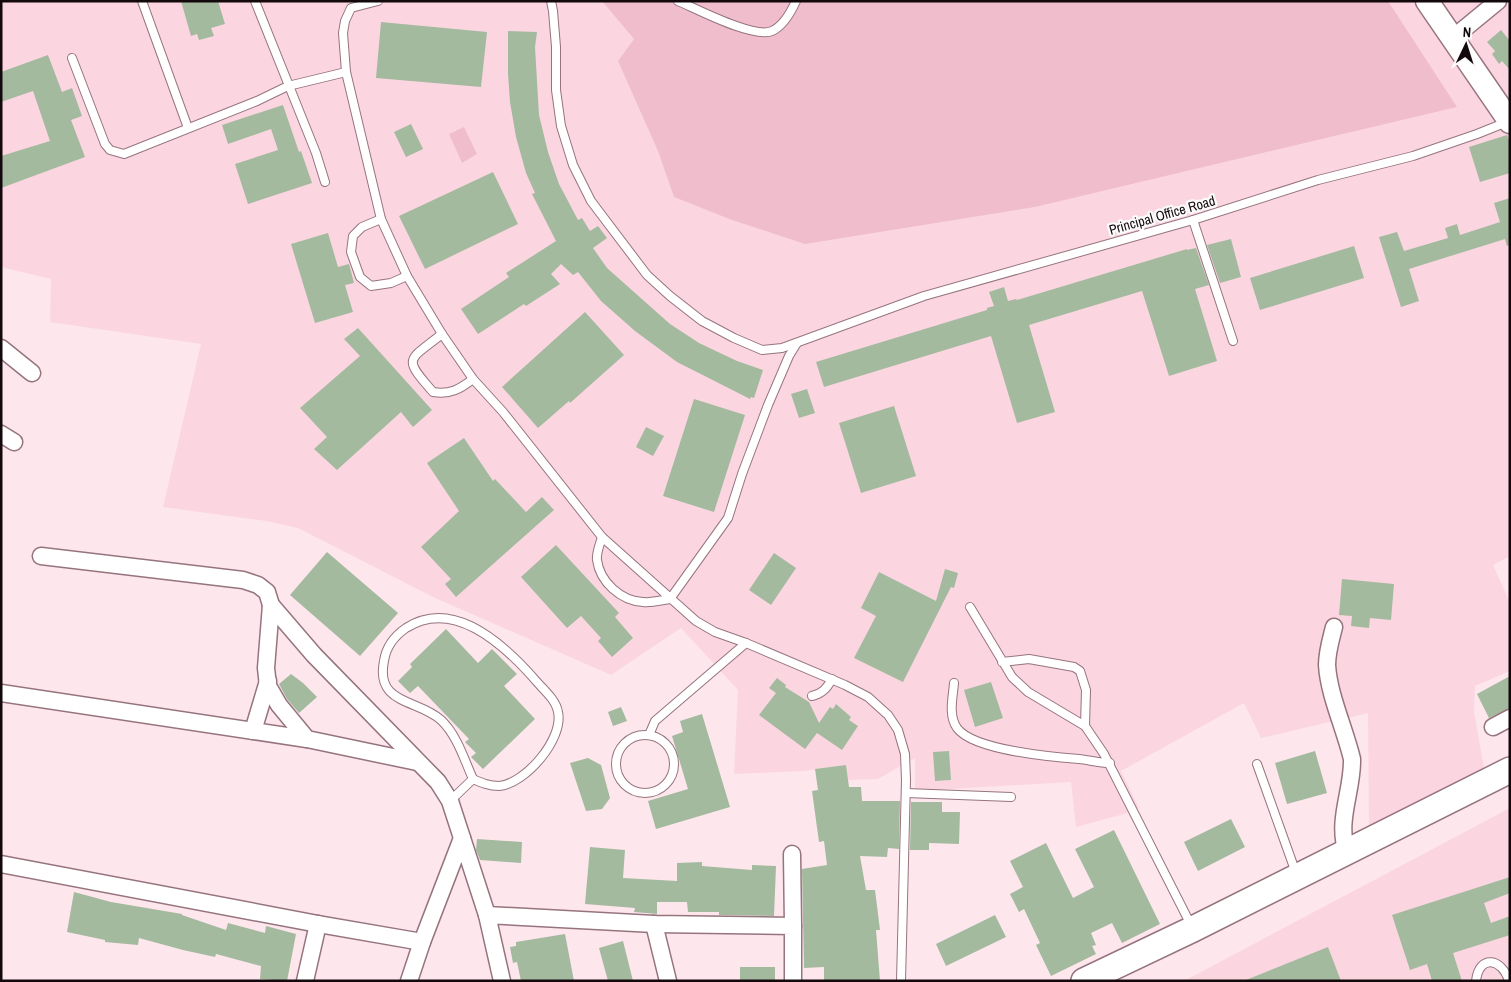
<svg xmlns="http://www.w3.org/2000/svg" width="1511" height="982" font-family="'Archivo Narrow',sans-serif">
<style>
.built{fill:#fbd6e1}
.green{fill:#f0bdcc}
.building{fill:#a3ba9f}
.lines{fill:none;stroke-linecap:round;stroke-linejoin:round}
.lane-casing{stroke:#96747e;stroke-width:10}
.street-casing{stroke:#96747e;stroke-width:19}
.secondary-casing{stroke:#96747e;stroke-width:25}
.primary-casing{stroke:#96747e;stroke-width:28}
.lane{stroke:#fff;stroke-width:8}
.street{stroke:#fff;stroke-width:16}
.secondary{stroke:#fff;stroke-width:22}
.primary{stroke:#fff;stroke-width:25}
.labels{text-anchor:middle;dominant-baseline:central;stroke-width:4.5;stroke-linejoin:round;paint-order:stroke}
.street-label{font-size:14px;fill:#13080b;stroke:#fbfbfb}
</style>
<rect width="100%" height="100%" fill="#fee6ed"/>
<g class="built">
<polygon points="1,1 1510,1 1510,556 1493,565 1510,603 1510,671 1475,686 1474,712 1485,773 1369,830 1368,713 1261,738 1244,703 1121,771 1139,808 1124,814 1076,827 1071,782 915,791 915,758 878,779 848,780 846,765 804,771 734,774 738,690 681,628 611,675 433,597 298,528 266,521 163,507 201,344 50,322 51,279 1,267"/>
<polygon points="1510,808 1510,981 1184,981 1248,947"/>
</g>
<g class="green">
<polygon points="602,1 1388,1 1457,107 1035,207 805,244 732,220 674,197 658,151 618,61 634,39"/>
<polygon points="464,127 477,154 462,163 449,134"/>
</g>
<g class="building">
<polygon points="181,1 218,1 225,24 211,28 214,36 199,40 197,34 191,36"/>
<polygon points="381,22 487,32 481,87 376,78"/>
<polygon points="1501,30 1510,41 1510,70 1502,61 1499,64 1492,54 1495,51 1487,42"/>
<polygon points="508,31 537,32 535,47 539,115 548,152 559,184 578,220 582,218 590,231 598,226 607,238 593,248 607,268 670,324 699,343 737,361 763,370 754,398 751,397 750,399 677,362 635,331 601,301 578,272 573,275 561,264 551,274 560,284 526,306 524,304 478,334 461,309 509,277 506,273 556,241 532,194 535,193 526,173 516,137 510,102 508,74"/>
<polygon points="48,55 62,92 72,88 82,116 71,120 85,157 1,188 1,156 50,141 33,91 1,102 1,72"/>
<polygon points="283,105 299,152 301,151 312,183 248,204 235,164 278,150 271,129 228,144 222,125"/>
<polygon points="411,124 423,149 406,157 394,132"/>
<polygon points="1507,135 1510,143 1510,173 1480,182 1469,147"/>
<polygon points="493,172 518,224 425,269 399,216"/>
<polygon points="1510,198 1510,245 1507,246 1505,239 1409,269 1419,301 1401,307 1379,237 1397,232 1404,251 1448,238 1445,228 1457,224 1460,235 1500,222 1494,203"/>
<polygon points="328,233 338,267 349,264 354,283 345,285 353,312 315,323 291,244"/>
<polygon points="1231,239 1241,277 1220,283 1207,245"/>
<polygon points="1354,246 1364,278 1260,310 1250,278"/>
<polygon points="1196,248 1209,285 1195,289 1217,361 1169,376 1142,291 1029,325 1055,412 1017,423 991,336 824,387 816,362 987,310 987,308 994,306 989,292 1004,287 1008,301 1016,299 1017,300 1187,249 1187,250"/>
<polygon points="585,312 624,355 570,403 569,401 538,428 502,387"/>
<polygon points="358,328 432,410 413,427 401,412 337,470 314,449 327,437 300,408 360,356 344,339"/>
<polygon points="807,389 815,413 799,418 791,394"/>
<polygon points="694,399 745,415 714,512 663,496"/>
<polygon points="894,406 916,476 861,493 839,423"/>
<polygon points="646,427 664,436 653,456 636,447"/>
<polygon points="464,438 493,481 495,479 526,512 542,497 554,510 456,597 445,584 451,579 421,547 459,511 427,463"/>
<polygon points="556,545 619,613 615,617 633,638 612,657 598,641 601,638 581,616 567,628 521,577"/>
<polygon points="327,552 398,613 360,656 290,595"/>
<polygon points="774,553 796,568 771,605 749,590"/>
<polygon points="945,569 958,573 954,588 951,587 903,682 854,658 876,616 861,608 879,572 936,601"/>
<polygon points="1342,579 1394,584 1391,620 1370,618 1369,628 1351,626 1352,616 1339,615"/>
<polygon points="446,629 478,663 492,649 517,674 504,686 535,719 483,769 471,757 476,753 465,742 469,739 418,686 410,693 398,681 412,667 410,664"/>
<polygon points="291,674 303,683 317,697 299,713 287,699 279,684"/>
<polygon points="1510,676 1510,708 1489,718 1477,694"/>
<polygon points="777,678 786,685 785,687 809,702 819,723 830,707 833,709 836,704 851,717 849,720 858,726 842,750 817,733 805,749 759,715 776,693 769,688"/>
<polygon points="991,682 1003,718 975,727 964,690"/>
<polygon points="621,707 627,721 613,726 608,712"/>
<polygon points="702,714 730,807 656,829 648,801 688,789 672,736 683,732 680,721"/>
<polygon points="949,751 951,780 935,781 933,752"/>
<polygon points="1315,751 1327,793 1287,804 1275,763"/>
<polygon points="588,758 601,765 610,798 602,809 586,811 570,763"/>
<polygon points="846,765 849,787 861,787 862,801 900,801 899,849 888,848 887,857 860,856 866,890 875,890 880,930 876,930 880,981 824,981 824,967 804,968 802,869 827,865 824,841 819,842 812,791 818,790 815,769"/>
<polygon points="911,802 942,802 942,812 960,812 959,844 929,843 929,850 910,850"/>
<polygon points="1231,819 1245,847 1198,871 1184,842"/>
<polygon points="1114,830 1160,924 1122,943 1112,923 1091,933 1096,945 1092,946 1096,954 1051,976 1036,945 1040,943 1024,909 1019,912 1010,894 1023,887 1010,861 1046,843 1073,898 1094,887 1075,849"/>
<polygon points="477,839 522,842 521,863 480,860 476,850"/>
<polygon points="590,847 625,850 623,878 677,881 677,863 702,862 702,866 752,870 752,865 776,866 774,916 719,915 719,912 688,912 687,902 657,902 657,914 634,912 635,908 585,904"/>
<polygon points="1510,877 1510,893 1484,903 1491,923 1510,916 1510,935 1453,953 1462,981 1432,981 1427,964 1410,970 1392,915"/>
<polygon points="74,892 111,902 182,914 182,915 226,930 228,923 265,933 266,926 296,934 287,981 260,979 261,966 216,954 215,957 183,950 139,938 138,945 105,942 105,940 67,932"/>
<polygon points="995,915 1006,937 946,966 936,944"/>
<polygon points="565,934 574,981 521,981 517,962 513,963 510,947 516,946 516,942"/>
<polygon points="623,941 633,981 608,981 599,948"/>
<polygon points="1328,947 1341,981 1246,981 1246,980"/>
<rect x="740" y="967" width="35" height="14"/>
</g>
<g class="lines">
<g class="lane-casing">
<g id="lane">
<polyline points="142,1 188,128"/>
<polyline points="255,1 316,153 325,182"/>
<polyline points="378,1 351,8 345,21 343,33 346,72 381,219 407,276 442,334 473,379 503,412 602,537 696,621 715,632 746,643 845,685 868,697 888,715 898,730 905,754 906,780 901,981"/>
<polyline points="551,1 553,11 556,47 556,90 561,126 573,165 591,201 647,275 670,296 702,321 734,338 762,350 782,348 924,296 1193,220 1318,180 1413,156 1477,134 1507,122"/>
<path d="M678,1C697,9 754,39 772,31C783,26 791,12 796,1"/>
<polyline points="72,58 105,144 110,150 124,154 257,101 288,86 346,72"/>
<polyline points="381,219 362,227 353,236 351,252 360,277 371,286 391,283 407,276"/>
<polyline points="1193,220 1233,341"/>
<path d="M442,334C408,361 402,357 433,392C450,395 460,389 473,379"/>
<path d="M602,537C600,544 596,553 597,560C600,582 621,601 643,602C652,603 662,600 670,599L728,518L742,474L768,405L789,356L797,343"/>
<polyline points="970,607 1012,677 1028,692 1085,726 1104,754 1191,925"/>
<polyline points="1002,662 1029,659 1074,667 1080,671 1086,690 1085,726"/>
<path d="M954,683C953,697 948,715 957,728C973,750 1052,757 1079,759C1089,760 1099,763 1110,763"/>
<path d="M812,696C822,694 827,688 832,679"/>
<polyline points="649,735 655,721 746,643"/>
<circle cx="645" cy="764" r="29"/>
<polyline points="1257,764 1296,873"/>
<polyline points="906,793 1011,797"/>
<path d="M450,801L473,779C464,759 457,735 441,720C418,699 375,705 384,661C386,647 393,637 406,628C454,597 506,646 537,682C544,690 556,700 558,712C564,739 525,784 499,786C489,786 482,783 473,779"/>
<path d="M1476,981C1479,954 1502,958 1509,981"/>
</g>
</g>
<g class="street-casing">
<g id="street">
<polyline points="1453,38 1498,1"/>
<polyline points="1,348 32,373"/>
<polyline points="1,434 14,442"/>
<polyline points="41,556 243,580 258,585 267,592 271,605 314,655 438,782 450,801 462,838"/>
<polyline points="271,605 266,668 268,686 279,705 307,739 417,762"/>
<path d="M1334,627C1331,639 1327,652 1327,665C1329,696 1345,729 1352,759C1353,790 1336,821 1347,852"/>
<polyline points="1,693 307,739"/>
<polyline points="1493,727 1510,718"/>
<polyline points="253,731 268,681"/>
<polyline points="792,854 793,926"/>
<polyline points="1,864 318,924 422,942 462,838 487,915"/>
<polyline points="654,924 668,981"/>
<polyline points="305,981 318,924"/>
<polyline points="409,981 422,942"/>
<polyline points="502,981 487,915 654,924 793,926 793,981"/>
</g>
</g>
<g class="secondary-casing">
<polyline id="secondary" points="1427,1 1510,122"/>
</g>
<g class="primary-casing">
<polyline id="primary" points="1084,981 1193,929 1510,770"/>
</g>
<use href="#lane" class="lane"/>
<use href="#street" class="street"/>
<use href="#secondary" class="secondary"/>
<use href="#primary" class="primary"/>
</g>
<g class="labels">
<g class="street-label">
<text transform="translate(1162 215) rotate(-16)">Principal Office Road</text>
</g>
</g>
<rect width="1511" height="982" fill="none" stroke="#13080b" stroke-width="5"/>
<g transform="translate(1466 45) rotate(4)" stroke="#fbfbfb" stroke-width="4" paint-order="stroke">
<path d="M0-4L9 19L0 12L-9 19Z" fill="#13080b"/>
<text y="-8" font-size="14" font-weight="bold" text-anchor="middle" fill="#13080b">N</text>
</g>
</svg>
